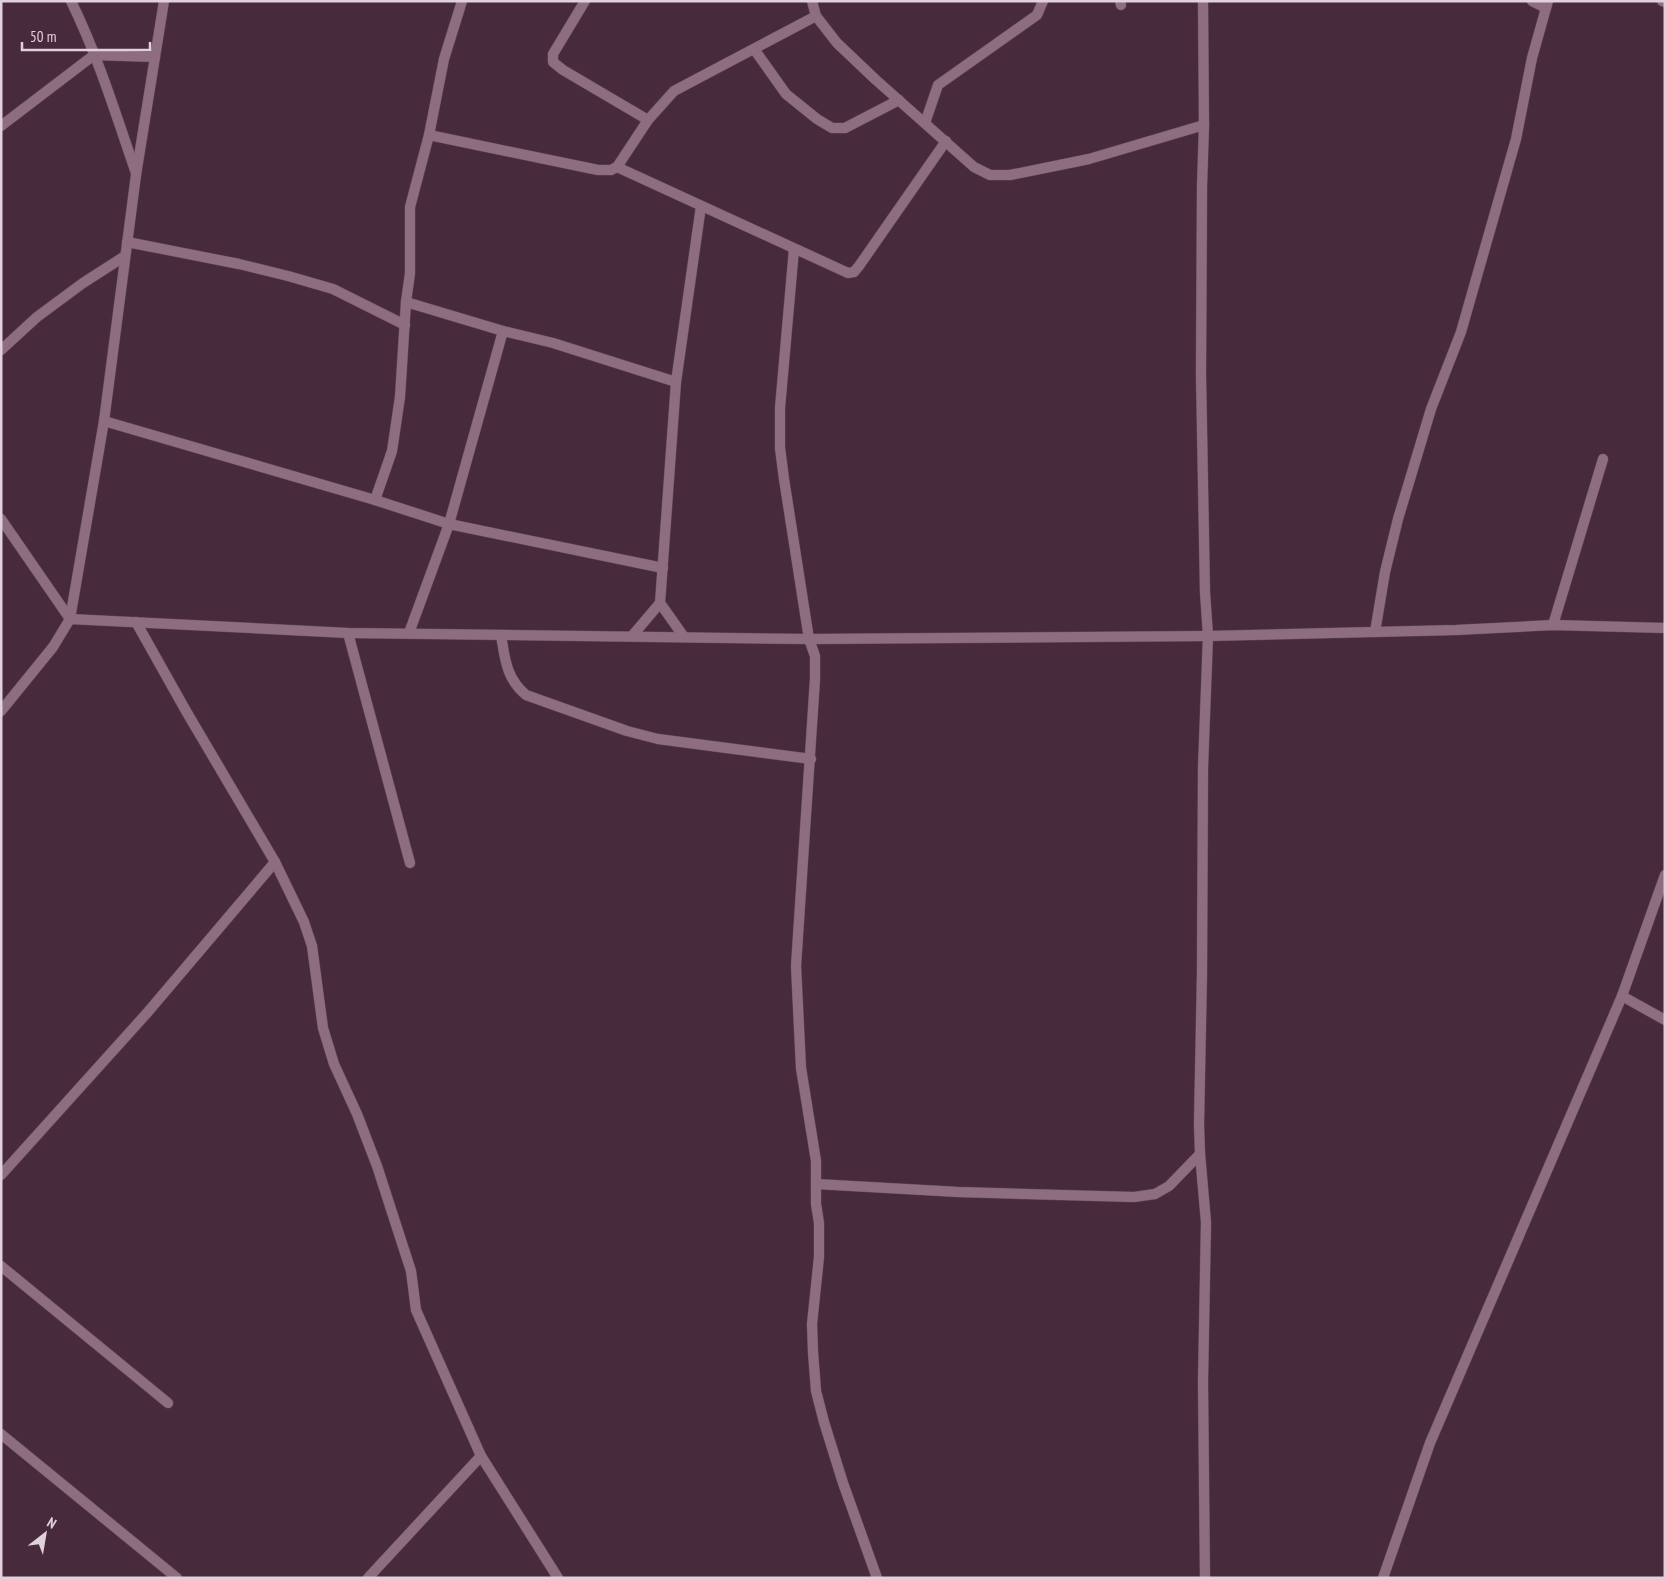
<svg xmlns="http://www.w3.org/2000/svg" width="1666" height="1579" font-family="'PT Sans Narrow',sans-serif">
<style>
.lines{fill:none;stroke-linecap:round;stroke-linejoin:round}
.minor-casing{stroke:#634958;stroke-width:11}
.minor{stroke:#8f6d81;stroke-width:10}
</style>
<rect width="100%" height="100%" fill="#472b3c"/>
<g class="lines">
<g class="minor-casing">
<g id="minor">
<path d="M71,1C98,56 116,115 136,173"/>
<polyline points="585,1 553,54 553,62 563,70 648,120"/>
<polyline points="812,1 816,16 837,43 876,80 974,167 990,175 1010,175 1089,159 1204,125"/>
<polyline points="1120,1 1121,5"/>
<polyline points="1203,1 1204,125 1202,187 1201,375 1205,592 1208,636 1203,768 1202,973 1199,1124 1200,1154 1206,1222 1203,1382 1205,1578"/>
<polyline points="1532,1 1546,8"/>
<polyline points="1662,1 1665,2"/>
<polyline points="754,49 786,94 817,119 832,128 845,128 899,100"/>
<polyline points="925,123 938,85 1037,15 1043,1"/>
<polyline points="1,126 94,55 155,57"/>
<polyline points="429,135 598,170 611,170 617,167 648,120 674,91 816,16"/>
<polyline points="617,167 848,273 854,272 859,266 946,141"/>
<polyline points="127,242 239,264 288,276 333,289 405,325"/>
<polyline points="794,249 780,408 780,448 784,479 809,639 815,656 815,679 796,966 801,1068 816,1161 816,1204 819,1223 819,1257 812,1324 813,1352 816,1391 824,1422 843,1483 877,1578"/>
<polyline points="406,302 503,331 553,343 676,382"/>
<polyline points="1,350 37,317 83,283 125,256"/>
<polyline points="104,421 375,500 449,524 663,568"/>
<polyline points="375,500 392,451 400,397 406,302 410,273 410,207 429,135 444,59 462,1"/>
<polyline points="1,519 70,619 348,633 809,639 1208,636 1456,630 1553,625 1665,628"/>
<polyline points="660,603 684,637"/>
<polyline points="136,622 186,711 275,862 304,922 312,946 323,1028 334,1064 357,1114 377,1166 411,1271 416,1310 481,1456 558,1578"/>
<polyline points="1553,625 1603,459"/>
<polyline points="1375,632 1385,572 1398,519 1431,409 1461,332 1516,139 1532,58 1548,1"/>
<polyline points="348,633 410,863"/>
<polyline points="409,633 449,524 503,331"/>
<path d="M501,635C505,659 506,678 526,695L627,731L658,739L811,759"/>
<polyline points="632,636 660,603 676,382 701,206"/>
<polyline points="1,711 53,647 70,619 104,421 136,175 164,1"/>
<polyline points="1622,996 1665,1020"/>
<polyline points="1,1175 147,1013 275,862"/>
<polyline points="816,1184 958,1192 1134,1197 1155,1194 1169,1186 1200,1154"/>
<polyline points="1,1266 168,1403"/>
<polyline points="1,1434 177,1578"/>
<polyline points="368,1578 481,1456"/>
<polyline points="1383,1578 1430,1443 1622,996 1665,875"/>
</g>
</g>
<use href="#minor" class="minor"/>
</g>
<rect width="1666" height="1579" fill="none" stroke="#e2d0da" stroke-width="5"/>
<g transform="translate(45 1534) rotate(31)" stroke="#472b3c" stroke-width="4" paint-order="stroke">
<path d="M0-4L9 19L0 12L-9 19Z" fill="#e2d0da"/>
<text y="-8" font-size="14" font-weight="bold" text-anchor="middle" fill="#e2d0da">N</text>
</g>
<path d="M22 42v8h128v-8" fill="none" stroke="#e2d0da" stroke-width="2.5"/>
<text x="30" y="42" font-size="15" fill="#e2d0da" stroke="#472b3c" stroke-width="4" paint-order="stroke">50 m</text>
</svg>
